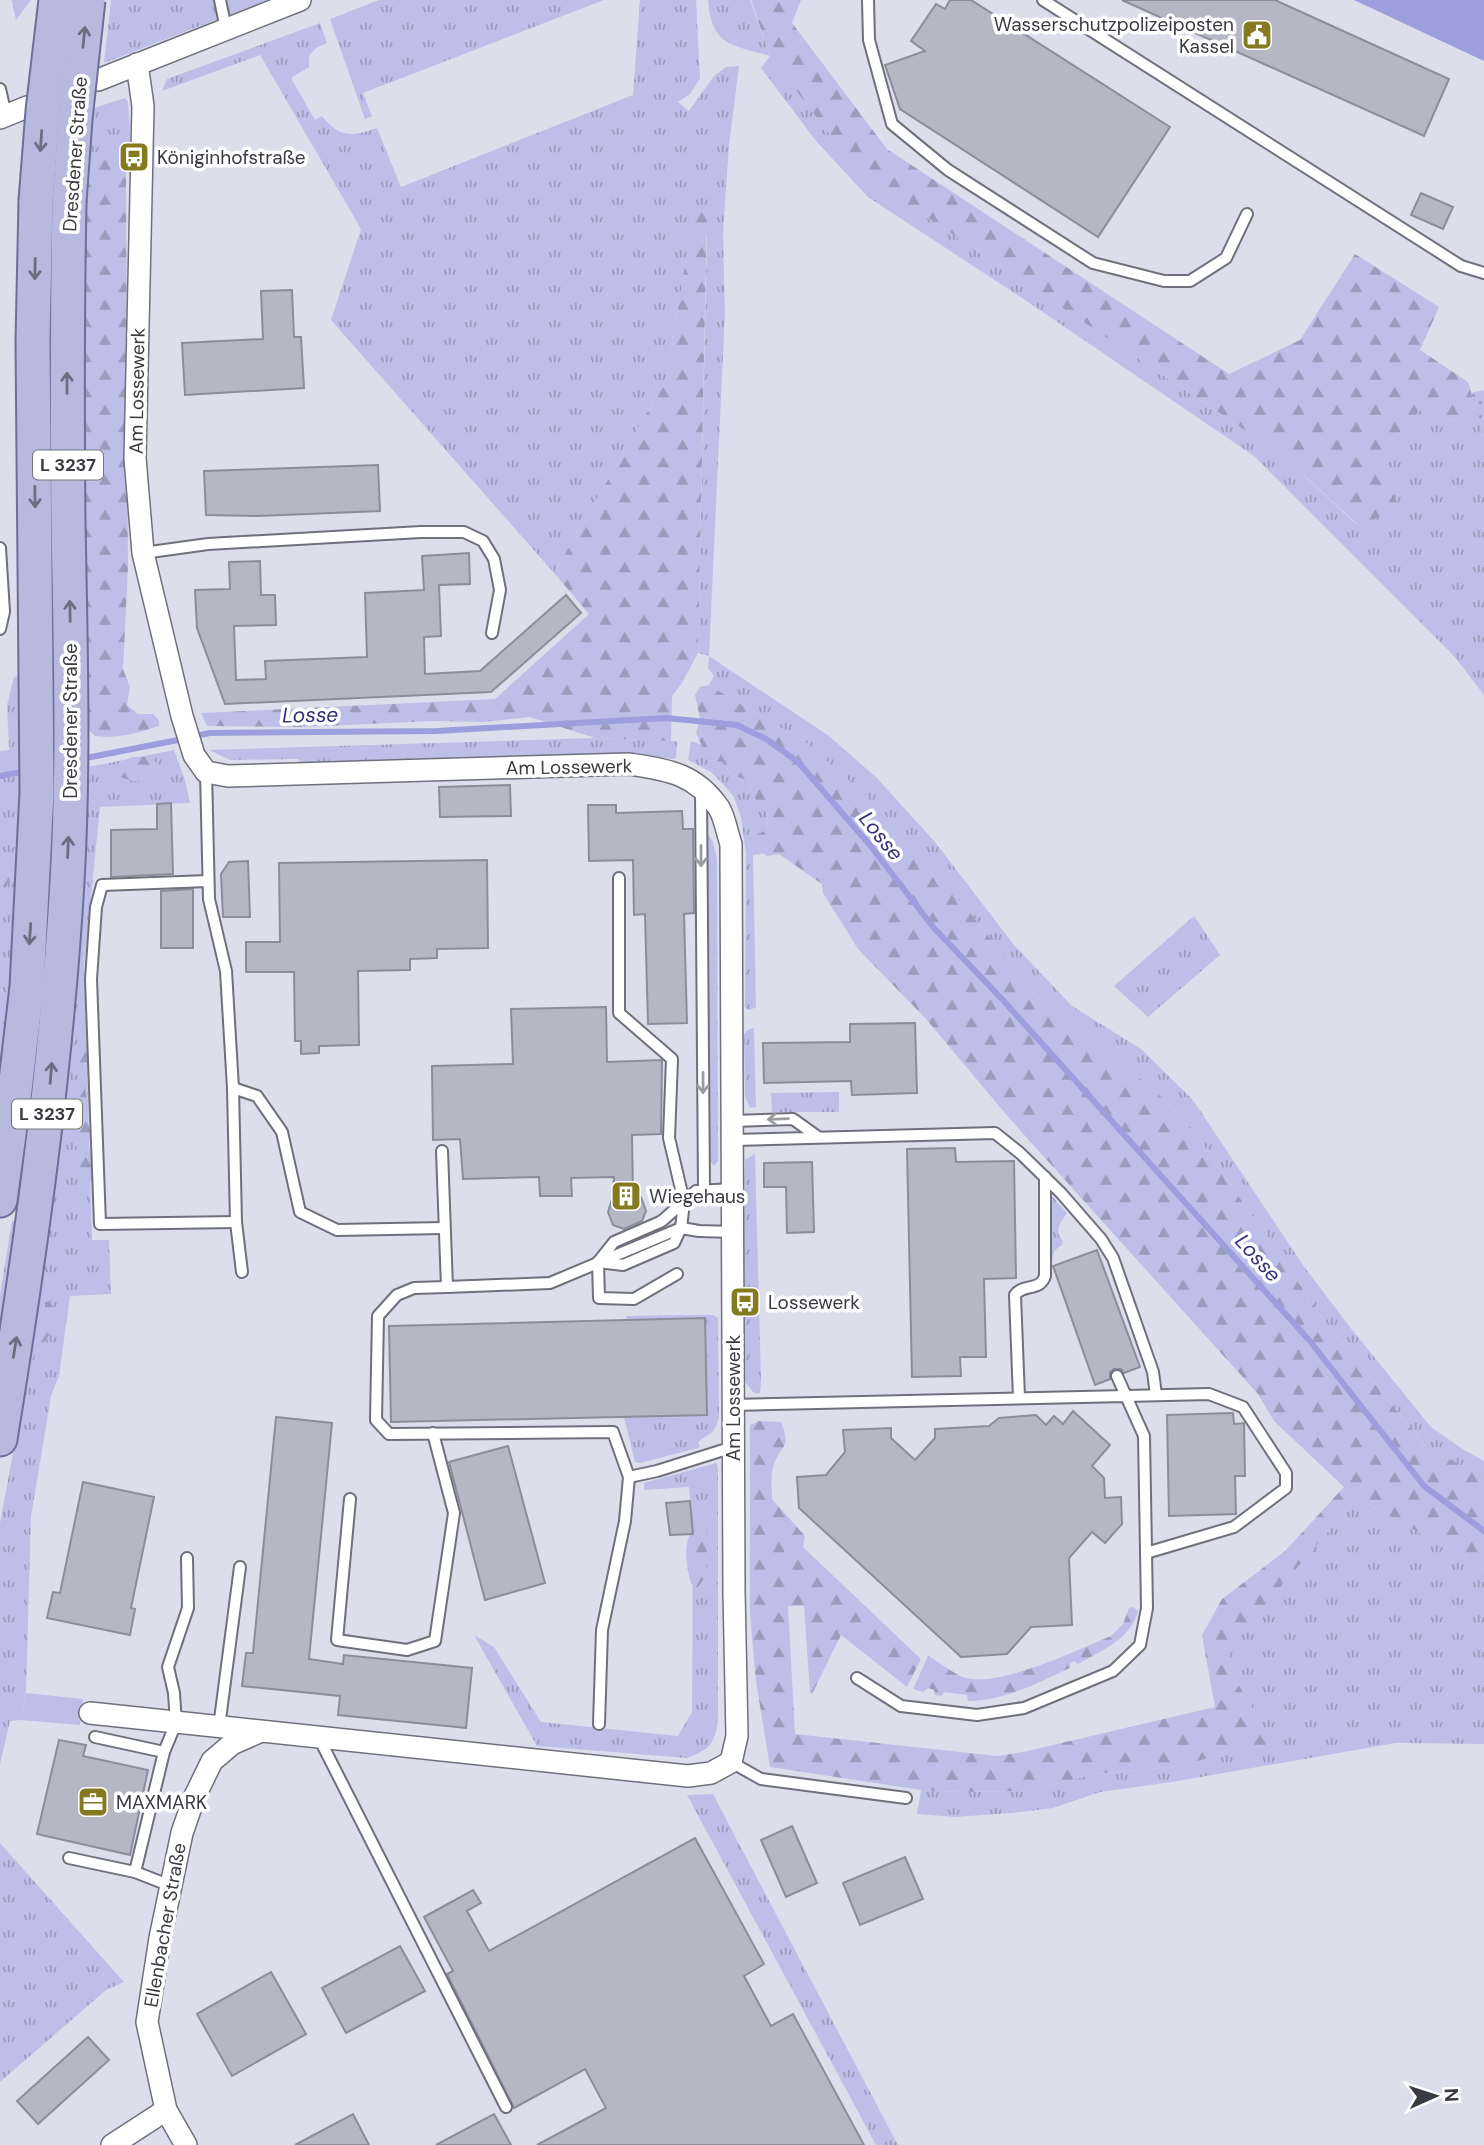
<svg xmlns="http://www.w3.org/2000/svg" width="1484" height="2145" font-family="'DM Sans',sans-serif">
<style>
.grass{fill:url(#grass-tufts)}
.forest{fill:url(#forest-firs)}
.park{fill:#bdbfe8}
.garden{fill:url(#garden-dots)}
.water{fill:#9d9edd}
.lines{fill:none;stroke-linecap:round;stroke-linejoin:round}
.stream{stroke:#9d9edd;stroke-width:6}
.building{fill:#b6b7c4;stroke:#8c8d9a;stroke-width:2}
.service-casing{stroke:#6f707c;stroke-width:14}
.minor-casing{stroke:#6f707c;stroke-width:24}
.primary-casing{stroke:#6d6e99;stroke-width:37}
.service{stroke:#fff;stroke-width:10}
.minor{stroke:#fff;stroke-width:21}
.primary{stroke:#b8b9df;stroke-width:33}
.primary-bridge-casing{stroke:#6d6e99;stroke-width:37;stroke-linecap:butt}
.primary-bridge{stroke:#b8b9df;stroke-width:33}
.oneway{stroke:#6c6d80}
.oneway2{stroke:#9c9da0}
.labels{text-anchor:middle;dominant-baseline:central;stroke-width:7;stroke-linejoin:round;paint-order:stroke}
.shield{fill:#fff;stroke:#757679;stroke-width:2}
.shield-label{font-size:18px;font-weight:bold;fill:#3a3b40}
.poi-label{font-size:19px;fill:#3a3b40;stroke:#fff;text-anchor:start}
.street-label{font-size:19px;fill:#3a3b40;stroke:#fff}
.water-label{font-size:21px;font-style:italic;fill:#352e78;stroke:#fff}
</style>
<defs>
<pattern id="grass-tufts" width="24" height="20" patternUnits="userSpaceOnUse" patternTransform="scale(1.75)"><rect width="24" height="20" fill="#bdbfe8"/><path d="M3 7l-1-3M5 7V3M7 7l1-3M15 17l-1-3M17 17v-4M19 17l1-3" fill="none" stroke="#9b9cbd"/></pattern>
<pattern id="forest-firs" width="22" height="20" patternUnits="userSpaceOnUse" patternTransform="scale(1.75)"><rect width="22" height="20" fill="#bdbfe8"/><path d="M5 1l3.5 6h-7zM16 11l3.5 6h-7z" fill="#9b9cbd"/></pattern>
<pattern id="garden-dots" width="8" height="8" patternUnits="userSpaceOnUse" patternTransform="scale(1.75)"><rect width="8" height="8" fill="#bdbfe8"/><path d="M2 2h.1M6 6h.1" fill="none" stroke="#9b9cbd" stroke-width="1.8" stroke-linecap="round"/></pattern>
</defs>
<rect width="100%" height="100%" fill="#dddeec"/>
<g class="grass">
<polygon points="12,0 31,0 16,20"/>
<polygon points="111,0 267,0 104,63"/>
<polygon points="379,0 604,0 363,93 372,116 365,119 330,19"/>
<path d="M640,0H696L700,79L690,94L678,102L689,111L714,76L726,67L739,66L729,145L723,232L725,312L709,656L829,736L877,778L935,842L1014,945L1072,1006L1141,1049L1193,1100L1305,1268L1353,1331L1431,1427L1464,1450L1484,1461V1478L1426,1447L1327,1324L1199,1139L1164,1099L1103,1048L1037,998L977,921L811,746L709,685L714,676L708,668L709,656L698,653L707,235L693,214L667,378L554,573L331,320L361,229L260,55L162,91L167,79L320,23L327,43L316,48L309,56V67L291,78L315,120L322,116C340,138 352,137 377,128L401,187L633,95Z"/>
<path d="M708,0H750L770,56L867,177L1282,455L1356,524L1399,510L1384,468L1394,439L1420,410L1451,421L1476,408L1484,437V695L1454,656L1254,456L1028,302L868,197L816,141L761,68L770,56C732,45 711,46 708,0Z"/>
<polygon points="125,98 128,102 131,147 126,165 117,153 87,182 94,108"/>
<polygon points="24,675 21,887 0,1102 0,751 9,750 7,705 14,677"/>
<polygon points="595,738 677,741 676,758 673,759 614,753 302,764 298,759 230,760 209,750"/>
<polygon points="691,741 702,745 709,760 722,762 730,773 747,781 756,800 768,815 766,830 757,849 762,854 753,855 756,1007 750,1010 745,1008 746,853 741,818 734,797 722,783 711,772 688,760"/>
<polygon points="174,750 185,780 190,803 100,807 84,966 92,1240 109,1240 111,1294 70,1296 59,1376 51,1396 31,1516 26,1693 21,1720 10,1721 0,1764 0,1523 17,1432 84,785 88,767"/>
<polygon points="708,834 713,842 717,859 718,1161 714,1166 710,1161 707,835"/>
<polygon points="1194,916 1220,955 1148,1017 1114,986"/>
<polygon points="754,1028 756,1107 750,1108 745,1096 744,1034 749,1029"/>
<polygon points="839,1092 839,1112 772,1112 771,1093"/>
<polygon points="755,1154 761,1381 760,1393 754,1393 745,1382 745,1311 748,1311 748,1295 744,1294 745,1160"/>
<path d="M1050,1194L1067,1213C1061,1223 1053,1230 1063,1241L1062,1245L1055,1250L1052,1259L1049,1258Z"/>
<polygon points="12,1221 18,1221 0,1348 0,1294"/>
<path d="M681,1315H713L718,1318L719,1417C715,1434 711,1432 698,1442L700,1447L698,1448L640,1463L635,1462L624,1417L707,1414L705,1318L627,1320L626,1316Z"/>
<path d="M716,1463L717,1464L718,1471V1718C716,1742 710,1750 687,1758L537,1746L474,1635L494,1647L541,1722L678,1736L692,1712L693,1534L689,1487L644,1490V1483Z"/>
<polygon points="1357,1498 1484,1569 1484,1744 1396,1743 1172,1782 1100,1792 1053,1808 1012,1813 955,1817 917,1814 921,1790 961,1792 1030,1791 1093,1774 1172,1767 1272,1743 1231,1672 1227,1648"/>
<polygon points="713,1794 738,1842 898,2145 876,2145 687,1795"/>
<polygon points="0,1843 124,1982 106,1990 0,2082"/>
</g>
<g class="forest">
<polygon points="751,0 801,0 792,23 887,149 1229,374 1300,340 1355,254 1439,307 1420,350 1468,382 1476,408 1451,421 1420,410 1394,439 1384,468 1400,511 1357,524 1282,455 867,177 839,147 770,56"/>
<path d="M106,153H117L126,165L128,568L123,669L130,687L127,705L138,714H153L159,720V726C138,733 117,739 95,736L86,727L84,350L87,182L98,158Z"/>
<polygon points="707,212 698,653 682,683 672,696 671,741 595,738 530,717 483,722 435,721 301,727 207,726 201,713 495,699 589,614 554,573 667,378 693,213"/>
<path d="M709,685L811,746L880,809L977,921L1037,998L1104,1048L1164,1099L1199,1139L1327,1324L1425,1446L1484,1478V1569L1357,1498L1228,1648L1231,1672L1273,1743L1172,1767L1093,1774L1030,1791L961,1792L921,1790L770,1767L756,1682L750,1614V1425L759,1421L781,1422C791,1449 783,1442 774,1464C770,1474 772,1489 772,1499L805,1536L803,1547L921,1659L907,1687L841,1635L812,1694L810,1693L804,1606H788L795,1734L997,1756L1023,1752L1215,1707L1202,1635L1222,1599L1285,1551L1344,1487L1274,1421L1258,1394L1010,1119L926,1019L858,949L823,893L822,884L779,854L767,856L757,850L756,835L766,830L768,815L756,800L747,781L730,773L722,762L708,760L696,733L700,719L695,695L700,687Z"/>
<path d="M132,757H152C158,764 160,769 155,778C141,784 127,782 115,773L117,764Z"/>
<path d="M2,858L13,863C12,883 0,886 6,909L0,922V859Z"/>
<path d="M82,1045H88L89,1069L85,1090L88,1105L85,1117L91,1132C85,1148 94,1161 94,1179L86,1186L80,1182L79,1161L73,1129L80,1091L76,1072Z"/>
<polygon points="50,1300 53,1303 55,1311 50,1320 51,1333 44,1342 45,1362 43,1368 38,1368 34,1364 35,1351 40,1340 42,1319 45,1317 45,1303"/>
<path d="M701,1522L707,1528C705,1548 712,1573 697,1588L691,1584C686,1564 680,1535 701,1522Z"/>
<path d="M1133,1607L1138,1611C1131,1639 1101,1651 1078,1664L1074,1661L1070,1664V1668C1037,1683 1005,1701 968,1701L967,1695L944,1692L941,1696L935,1695L934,1690L928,1688L923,1692L913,1689L928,1656C939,1662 955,1675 966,1678C1001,1687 1077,1650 1111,1636L1123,1624L1129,1608Z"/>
</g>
<polygon class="park" points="26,1693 83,1699 80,1725 21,1720"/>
<polygon class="garden" points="1484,390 1484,437 1471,393"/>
<polygon class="water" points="1354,0 1484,0 1484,61"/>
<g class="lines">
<g class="stream">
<polyline points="194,736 210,733 437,731 666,718 737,725 766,739 798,762 869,844 933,927 1001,998 1309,1340 1424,1486 1484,1531"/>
<polyline points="81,759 183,739"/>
<polyline points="0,776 26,771"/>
</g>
</g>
<g class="building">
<polygon points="950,0 971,0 1170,127 1098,237 900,109 885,65 925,51 911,41 936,4 945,9"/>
<polygon points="1122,0 1275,0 1449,79 1424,136"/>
<polygon points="1421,193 1453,207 1443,229 1411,215"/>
<polygon points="292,290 294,337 301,337 304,388 185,395 182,343 263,339 261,291"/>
<polygon points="378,465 380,511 258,516 206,515 204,471"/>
<polygon points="469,553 470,584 439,585 441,636 424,637 425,674 480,671 566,595 581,613 491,692 225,704 197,628 195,590 230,589 229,562 260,561 261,595 275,595 276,625 234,626 236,680 266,679 265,661 367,657 365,593 424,590 422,556"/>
<polygon points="510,785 511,816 440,817 439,787"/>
<polygon points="171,803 173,874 111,877 111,830 157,829 157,804"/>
<polygon points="588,805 616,805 616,813 682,811 683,829 693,829 694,913 684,914 687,1023 648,1024 645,914 634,915 633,860 589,861"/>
<polygon points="487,860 488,948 437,949 437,958 410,959 410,970 358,971 359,1045 319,1046 319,1053 301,1054 301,1041 295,1041 294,972 246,972 246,942 280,942 279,863"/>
<polygon points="248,861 250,917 223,917 221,874 229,862"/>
<polygon points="193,889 193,948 161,948 161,891"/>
<polygon points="606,1007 607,1062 662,1060 661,1134 632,1135 633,1194 641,1197 646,1211 642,1221 624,1229 613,1225 608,1212 613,1196 614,1177 571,1178 572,1196 540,1196 539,1177 463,1179 460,1139 433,1140 432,1066 513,1064 511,1009"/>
<polygon points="915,1023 917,1093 852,1095 851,1081 764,1083 763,1043 850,1042 850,1024"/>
<polygon points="955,1148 956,1162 1014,1161 1016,1278 984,1279 986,1357 960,1357 961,1376 912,1377 907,1149"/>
<polygon points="812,1162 814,1232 787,1233 786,1187 764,1187 764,1163"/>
<polygon points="1097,1250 1140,1367 1124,1373 1121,1369 1114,1369 1110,1372 1110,1379 1095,1385 1053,1266"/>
<polygon points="705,1318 707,1415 391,1422 389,1326"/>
<polygon points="1073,1411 1110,1445 1092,1466 1104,1478 1105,1498 1121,1497 1122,1524 1105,1543 1092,1532 1069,1558 1072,1625 1031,1627 1007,1654 961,1657 799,1508 797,1477 826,1475 845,1452 843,1430 891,1428 891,1438 915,1460 935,1438 935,1429 989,1426 999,1418 1036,1415 1046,1425 1054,1416 1063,1424"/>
<polygon points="1233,1413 1234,1424 1244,1423 1245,1476 1235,1476 1236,1514 1169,1516 1167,1415"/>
<polygon points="276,1417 332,1423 309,1659 343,1664 344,1655 472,1668 466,1728 338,1715 340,1696 242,1686 246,1653 253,1653"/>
<polygon points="508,1446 545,1583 485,1600 449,1462"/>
<polygon points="83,1482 154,1497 131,1608 135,1609 130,1635 47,1618 53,1592 60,1593"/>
<polygon points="690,1501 693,1534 670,1535 666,1503"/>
<polygon points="59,1740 86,1745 83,1756 148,1770 130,1855 37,1834"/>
<polygon points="792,1826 817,1883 786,1897 761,1840"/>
<polygon points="695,1838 764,1964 744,1976 771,2026 793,2014 864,2145 537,2145 606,2108 585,2069 514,2108 447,1974 453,1971 424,1917 473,1890 481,1903 467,1911 489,1951"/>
<polygon points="905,1857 923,1899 860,1925 843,1883"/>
<polygon points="400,1946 425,1991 346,2033 322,1988"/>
<polygon points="271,1972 306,2034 232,2076 197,2014"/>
<polygon points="88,2037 109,2060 38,2124 17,2101"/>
<polygon points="353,2114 369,2145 295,2145"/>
<polygon points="494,2114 511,2145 436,2145"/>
</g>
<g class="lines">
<g class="service-casing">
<g id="service">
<polyline points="220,0 226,29"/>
<polyline points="868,0 869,40 892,124 948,170 1093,263 1164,281 1190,281 1226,258 1247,214"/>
<polyline points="1043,0 1461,266 1484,273"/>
<polyline points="0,89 6,115"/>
<polyline points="0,548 4,612 0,629"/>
<polyline points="143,553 208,544 421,532 464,532 483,541 494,559 500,590 492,633"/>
<polyline points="206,772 209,899 226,971 233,1088 236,1222 242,1272"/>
<polyline points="701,790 704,1189"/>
<polyline points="619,878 619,1013 672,1059 669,1138 684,1202 681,1228 674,1243 623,1265 598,1262 614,1242 660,1222 663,1220 696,1191 733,1189"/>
<polyline points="208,881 102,885 96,907 91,979 100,1224 236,1222"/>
<polyline points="233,1088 257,1096 282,1132 300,1212 337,1230 444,1228"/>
<polyline points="732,1121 793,1119 818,1137"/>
<polyline points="733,1140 995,1133 1020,1153 1061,1193 1101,1239 1113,1258 1153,1372 1156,1395"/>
<polyline points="442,1151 447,1287 550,1283 681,1228 699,1231 733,1232"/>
<polyline points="598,1262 599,1298 634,1299 677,1274"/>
<polyline points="447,1287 414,1288 397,1295 378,1316 376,1420 389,1434 613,1432 629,1477 657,1471 733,1447"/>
<polyline points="1117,1376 1126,1396 1209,1394 1243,1407 1286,1473 1286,1488 1234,1527 1146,1553"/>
<path d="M1019,1398L1015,1295C1023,1283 1040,1292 1045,1276V1177"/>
<polyline points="733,1405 1126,1396 1144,1436 1147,1608 1140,1645 1113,1671 1024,1708 977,1715 901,1706 857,1678"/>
<polyline points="350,1499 337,1640 407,1650 435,1641 454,1513 433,1433"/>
<polyline points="599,1724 602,1630 625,1521 629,1477"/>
<polyline points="219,1727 240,1567"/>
<polyline points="95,1737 164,1752 135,1872 171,1886"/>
<polyline points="319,1738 506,2107"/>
<polyline points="164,1752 176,1723 174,1693 168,1667 188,1608 187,1558"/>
<polyline points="731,1762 761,1779 906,1798"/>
<polyline points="69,1858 135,1872"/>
</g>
</g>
<g class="minor-casing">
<g id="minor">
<polyline points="98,80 300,0"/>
<polyline points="0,118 27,107"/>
<path d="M90,1713L688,1776L711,1773L731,1762L737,1736L734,1592L731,844C727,833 725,818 719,808C695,773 667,770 629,764L228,776L206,772L194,755L182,716L143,553L135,458L143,106L137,64"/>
<polyline points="112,2145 166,2110"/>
<polyline points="186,2145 166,2110 147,2022 160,1938 182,1833 194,1798 212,1761 232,1744 259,1732"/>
</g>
</g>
<g class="primary-casing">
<g id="primary">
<polyline points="0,1200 14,1098 27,987 37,792 33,341 36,201"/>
<path d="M0,1439C30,1254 56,1069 67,882C74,761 70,641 68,520C67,414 67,308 69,202"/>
</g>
</g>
<use href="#service" class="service"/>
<use href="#minor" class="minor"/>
<use href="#primary" class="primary"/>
<g class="primary-bridge-casing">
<g id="primary-bridge">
<polyline points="36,201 43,111 56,0"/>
<polyline points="69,202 75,119 88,0"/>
</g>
</g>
<use href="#primary-bridge" class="primary-bridge"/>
</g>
<defs><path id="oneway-shaft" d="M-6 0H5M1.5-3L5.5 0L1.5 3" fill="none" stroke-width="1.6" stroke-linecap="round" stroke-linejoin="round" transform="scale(1.75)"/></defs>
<g class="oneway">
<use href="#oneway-shaft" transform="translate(84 37) rotate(-84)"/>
<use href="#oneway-shaft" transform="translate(41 141) rotate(94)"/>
<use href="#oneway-shaft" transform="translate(35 269) rotate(91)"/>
<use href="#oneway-shaft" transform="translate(67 383) rotate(-90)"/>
<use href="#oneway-shaft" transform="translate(35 497) rotate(89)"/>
<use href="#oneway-shaft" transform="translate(70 611) rotate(-91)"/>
<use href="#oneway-shaft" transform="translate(68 847) rotate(-88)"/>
<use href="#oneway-shaft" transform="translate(30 934) rotate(94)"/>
<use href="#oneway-shaft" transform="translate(51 1073) rotate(-85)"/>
<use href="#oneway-shaft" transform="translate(15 1347) rotate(-81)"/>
</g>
<g class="oneway2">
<use href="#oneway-shaft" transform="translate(701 856) rotate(90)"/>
<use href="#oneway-shaft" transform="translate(703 1083) rotate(90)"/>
<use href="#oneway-shaft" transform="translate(778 1119) rotate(178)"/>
</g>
<defs>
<g id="civic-square" transform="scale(1.575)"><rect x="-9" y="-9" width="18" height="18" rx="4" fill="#857a20" stroke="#fff"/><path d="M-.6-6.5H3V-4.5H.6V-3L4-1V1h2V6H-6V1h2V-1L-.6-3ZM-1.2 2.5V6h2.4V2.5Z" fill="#fff"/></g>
<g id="bus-square" transform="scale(1.575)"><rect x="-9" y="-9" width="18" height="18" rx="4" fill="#857a20" stroke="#fff"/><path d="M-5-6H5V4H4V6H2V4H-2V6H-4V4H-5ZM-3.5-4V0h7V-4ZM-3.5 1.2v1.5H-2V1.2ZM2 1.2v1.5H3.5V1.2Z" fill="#fff"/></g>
<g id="building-square" transform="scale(1.575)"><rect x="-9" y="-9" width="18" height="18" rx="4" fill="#857a20" stroke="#fff"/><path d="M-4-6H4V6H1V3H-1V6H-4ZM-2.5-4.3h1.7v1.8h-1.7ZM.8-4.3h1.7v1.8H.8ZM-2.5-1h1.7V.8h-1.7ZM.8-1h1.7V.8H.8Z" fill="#fff"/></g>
<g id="office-square" transform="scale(1.575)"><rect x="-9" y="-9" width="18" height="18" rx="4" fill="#857a20" stroke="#fff"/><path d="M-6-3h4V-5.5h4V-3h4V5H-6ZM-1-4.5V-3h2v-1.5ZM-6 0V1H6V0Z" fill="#fff"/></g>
</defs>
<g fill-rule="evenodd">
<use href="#civic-square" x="1257" y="35"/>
<use href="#bus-square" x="134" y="157"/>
<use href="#building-square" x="626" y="1196"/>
<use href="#bus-square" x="745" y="1302"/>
<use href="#office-square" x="93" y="1802"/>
</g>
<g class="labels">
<g class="shield">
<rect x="33" y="450.5" width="70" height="29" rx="5"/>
<rect x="12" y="1099.5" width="70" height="29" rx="5"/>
</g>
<g class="shield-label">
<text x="68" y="465">L 3237</text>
<text x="47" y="1114">L 3237</text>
</g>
<g class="poi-label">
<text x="1234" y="24" text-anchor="end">Wasserschutzpolizeiposten<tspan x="1234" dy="22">Kassel</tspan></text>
<text x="157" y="157">Königinhofstraße</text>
<text x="649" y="1196">Wiegehaus</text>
<text x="768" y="1302">Lossewerk</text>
<text x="116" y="1802">MAXMARK</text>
</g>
<g class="street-label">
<text transform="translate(75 154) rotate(-86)">Dresdener Straße</text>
<text transform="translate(137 391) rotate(-89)">Am Lossewerk</text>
<text transform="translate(70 721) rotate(-90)">Dresdener Straße</text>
<text transform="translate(569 767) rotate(-1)">Am Lossewerk</text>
<text transform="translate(733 1398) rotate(-90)">Am Lossewerk</text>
<text transform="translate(165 1925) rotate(-80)">Ellenbacher Straße</text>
</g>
<g class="water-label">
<text transform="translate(310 715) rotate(-1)">Losse</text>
<text transform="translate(881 836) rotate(51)">Losse</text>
<text transform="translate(1258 1258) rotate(48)">Losse</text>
</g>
</g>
<g transform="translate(1435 2096) rotate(87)" stroke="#ffffff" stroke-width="5" paint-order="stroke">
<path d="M0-5L12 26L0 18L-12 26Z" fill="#3a3b40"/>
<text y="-10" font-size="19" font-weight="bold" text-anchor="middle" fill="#3a3b40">N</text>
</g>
</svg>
